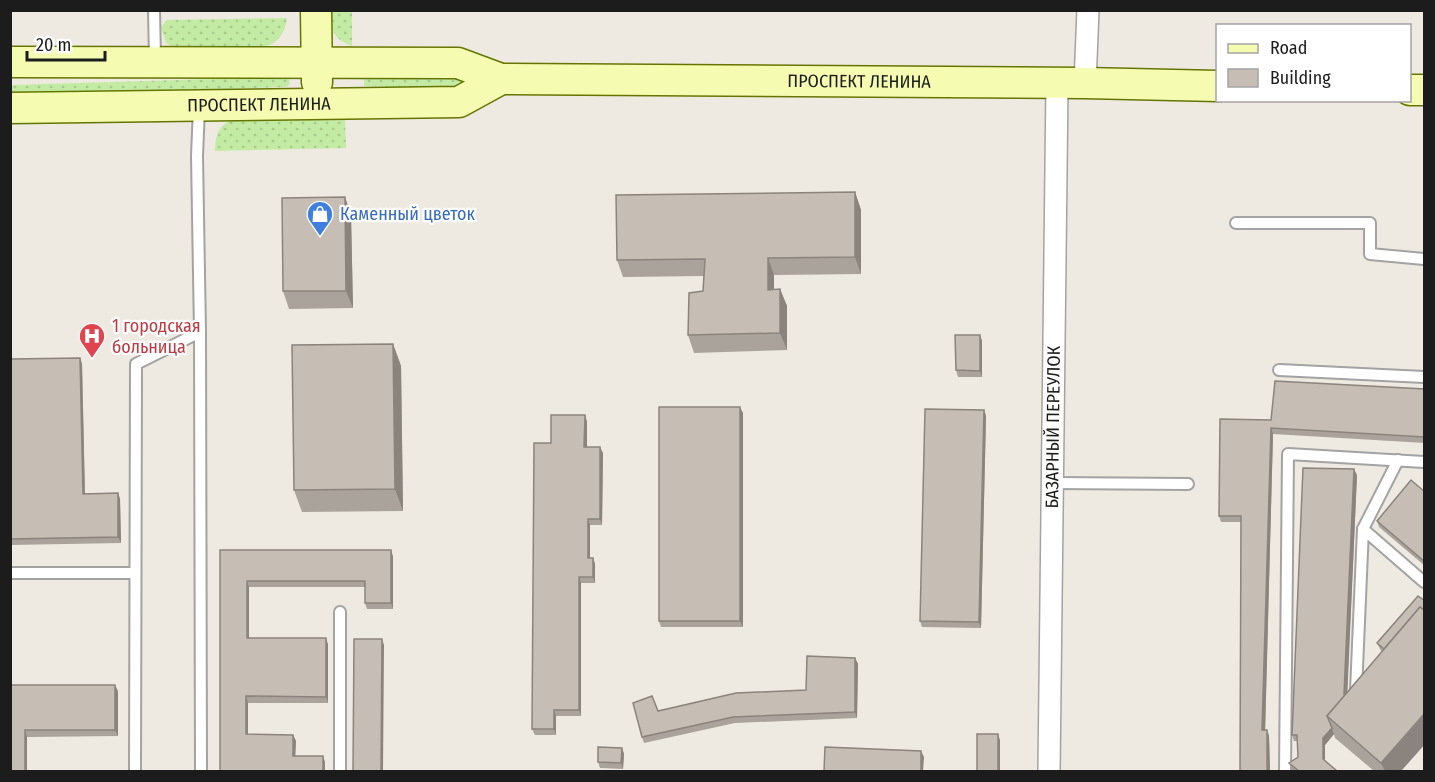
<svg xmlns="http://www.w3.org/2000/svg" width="1435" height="782" font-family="'Fira Sans Condensed',sans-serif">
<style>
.grass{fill:url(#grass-dots)}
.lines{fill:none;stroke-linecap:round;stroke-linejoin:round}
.lane-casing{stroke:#a3a3a3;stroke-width:14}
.street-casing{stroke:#a3a3a3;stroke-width:24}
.secondary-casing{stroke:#657600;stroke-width:33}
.lane{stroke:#fff;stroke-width:10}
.street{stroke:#fff;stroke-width:21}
.secondary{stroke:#f5fcb1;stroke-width:30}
.wall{fill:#aaa39b}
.shaded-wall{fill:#8b847e}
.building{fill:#c6bdb4;stroke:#8b847e;stroke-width:1.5}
.labels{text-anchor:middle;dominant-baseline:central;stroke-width:4.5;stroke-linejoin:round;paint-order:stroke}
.street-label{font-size:18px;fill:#1c1c1c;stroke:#fff}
.shop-label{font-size:18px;fill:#366cbe;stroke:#fff;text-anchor:start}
.health-label{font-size:18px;fill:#be3a42;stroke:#fff;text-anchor:start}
</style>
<defs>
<pattern id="grass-dots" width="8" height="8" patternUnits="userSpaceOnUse" patternTransform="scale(1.5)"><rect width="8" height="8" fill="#c4eba4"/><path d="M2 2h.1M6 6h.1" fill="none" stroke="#a8c98d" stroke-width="1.8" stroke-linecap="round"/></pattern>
</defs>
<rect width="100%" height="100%" fill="#eeeae1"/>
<g class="grass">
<path d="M330,12H352V46C333,39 331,30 330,12Z"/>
<path d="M287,18C285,35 276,45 260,48H175L166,43L161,27L167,20Z"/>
<polygon points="364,76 464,78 464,89 364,86"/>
<polygon points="283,77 288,78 290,83 287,87 11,95 10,85"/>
<path d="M345,118L346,148L215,151C215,135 219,124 235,119Z"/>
</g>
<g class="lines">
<g class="lane-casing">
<g id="lane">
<polyline points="154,10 155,59"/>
<polyline points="199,108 197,156 200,332 201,772"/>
<polyline points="1236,223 1370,223 1370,254 1424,259"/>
<polyline points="1279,370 1424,377"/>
<polyline points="1052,483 1188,484"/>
<polyline points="1363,529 1424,582"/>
<polyline points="10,573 135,573"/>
<polyline points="1356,691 1363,529 1398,460"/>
<polyline points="135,772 136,364 200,332"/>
<polyline points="340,772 340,612"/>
<polyline points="1285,772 1288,454 1424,462"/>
</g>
</g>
<g class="street-casing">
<g id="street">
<polyline points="1085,83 1088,10"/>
<path id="s1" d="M1049,772L1057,84"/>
</g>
</g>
<g class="secondary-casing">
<g id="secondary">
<polyline points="316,10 317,82"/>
<path id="s2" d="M10,62L458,63L501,79L1085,83L1218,86"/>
<polyline points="1410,90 1424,90"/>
<path id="s3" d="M10,108L459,102L501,79"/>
</g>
</g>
<use href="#lane" class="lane"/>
<use href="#street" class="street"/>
<use href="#secondary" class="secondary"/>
</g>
<g class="wall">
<polygon points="855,192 861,210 861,274 774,275 774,290 780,289 787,306 787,350 694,353 688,335 703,291 704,276 623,277 617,260"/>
<polygon points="345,197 351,215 353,308 289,309 283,291"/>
<polygon points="980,335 982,341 982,377 958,377 956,370"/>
<polygon points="393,344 401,366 403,511 302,512 294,490"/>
<polygon points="80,358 82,364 85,493 118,493 120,499 121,543 10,545 10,359"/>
<polygon points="1425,389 1425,443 1273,434 1265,730 1267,730 1269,736 1270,771 1240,771 1241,522 1221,522 1219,516 1271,420"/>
<polygon points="984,410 986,416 981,628 922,627 920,621"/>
<polygon points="743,413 743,627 661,627 659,621"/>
<polygon points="585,415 587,422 587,447 603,453 602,525 590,525 590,558 593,558 595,564 595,583 581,583 581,716 556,716 556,735 535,735 532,729"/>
<polygon points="1357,475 1347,693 1382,652 1380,649 1377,643 1425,601 1425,744 1401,771 1374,771 1335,738 1334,734 1325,745 1325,761 1337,771 1294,771 1292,770 1289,763 1298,757 1297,741 1294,741 1292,735"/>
<polygon points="1425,492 1425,566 1379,527 1377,521"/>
<polygon points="220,550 393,556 393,609 367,609 365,603 365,587 249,587 249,638 328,644 328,703 248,703 248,734 293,735 296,741 295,756 325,762 325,771 220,771"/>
<polygon points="855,658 858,664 857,718 735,723 644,743 642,737 658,711 806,690"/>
<polygon points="10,685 118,691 118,736 27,737 27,771"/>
<polygon points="622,748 624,754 623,769 600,768 598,762"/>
</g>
<g class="shaded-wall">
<polygon points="855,192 861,210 861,274 855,257"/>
<polygon points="345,197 351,215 353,308 346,291"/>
<polygon points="768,258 774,275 774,308 768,290"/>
<polygon points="780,289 787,306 787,350 780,333"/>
<polygon points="980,335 982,341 982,377 980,371"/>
<polygon points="393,344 401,366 403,511 395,489"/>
<polygon points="80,358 82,364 85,500 83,494"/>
<polygon points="740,407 743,413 743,627 740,621"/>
<polygon points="984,410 986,416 981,628 979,622"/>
<polygon points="585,415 587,422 587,453 584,447"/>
<polygon points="1271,428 1273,434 1265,736 1262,730"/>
<polygon points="600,447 603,453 602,525 600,519"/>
<polygon points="1354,469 1357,475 1347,700 1344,694"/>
<polygon points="118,493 120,499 121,543 118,537"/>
<polygon points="588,519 590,525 590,564 588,558"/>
<polygon points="391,550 393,556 393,609 391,603"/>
<polygon points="593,558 595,564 595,583 593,577"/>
<polygon points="579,577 581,583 581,716 579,710"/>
<polygon points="247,581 249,587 249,644 247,638"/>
<polygon points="326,638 328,644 328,703 326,697"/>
<polygon points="382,639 384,645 383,771 381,771"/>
<polygon points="855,658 858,664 857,718 855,712"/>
<polygon points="115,685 118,691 118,736 115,730"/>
<polygon points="246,696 248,703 248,741 246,734"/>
<polygon points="554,710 556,716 556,735 554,729"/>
<polygon points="1425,713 1425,744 1401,771 1385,771 1381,763"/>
<polygon points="1332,728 1334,734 1325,745 1325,765 1323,759 1323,738"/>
<polygon points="25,730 27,737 27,771 25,771"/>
<polygon points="1267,730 1269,736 1270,771 1267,771"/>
<polygon points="998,734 1000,740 1000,771 998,771"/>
<polygon points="293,735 296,741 295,762 293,756"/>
<polygon points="622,748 624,754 623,769 621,763"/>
<polygon points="921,751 924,757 923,771 921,771"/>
<polygon points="323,756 325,762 325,771 323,771"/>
</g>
<g class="building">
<polygon points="855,192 855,257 768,258 768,290 780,289 780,333 688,335 689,293 703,291 705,259 617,260 616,195"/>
<polygon points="345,197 346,291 283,291 282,198"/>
<polygon points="955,335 980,335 980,371 956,370"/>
<polygon points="393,344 395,489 294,490 292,345"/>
<polygon points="80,358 83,494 118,493 118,537 10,539 10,359"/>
<polygon points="1275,381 1425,389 1425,437 1271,428 1262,730 1267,730 1267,771 1240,771 1241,516 1219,516 1220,419 1271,420"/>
<rect x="659" y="407" width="81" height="214"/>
<polygon points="925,409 984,410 979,622 920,621"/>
<polygon points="551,415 585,415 584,447 600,447 600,519 588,519 588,558 593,558 593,577 579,577 579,710 554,710 554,729 532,729 534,443 551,443"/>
<polygon points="1303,468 1354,469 1344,694 1345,695 1327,716 1332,728 1323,738 1323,759 1337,771 1299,771 1289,763 1298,757 1297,735 1292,735"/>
<polygon points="1411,480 1425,492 1425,562 1377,521"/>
<polygon points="220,550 391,550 391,603 365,603 365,581 247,581 247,638 326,638 326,697 246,696 246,734 293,735 293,756 323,756 323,771 220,771"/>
<polygon points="1418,596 1425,601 1425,611 1420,607 1384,649 1377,643"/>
<polygon points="1420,607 1425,611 1425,713 1381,763 1327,716"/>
<polygon points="354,639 382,639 381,771 353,771"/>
<polygon points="807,656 855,658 855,712 733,717 642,737 633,703 652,696 658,711 736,693 806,690"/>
<polygon points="10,685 115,685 115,730 25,730 25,771 10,771"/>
<rect x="977" y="734" width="21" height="37"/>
<polygon points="598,747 622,748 621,763 598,762"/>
<polygon points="825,747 921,751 921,771 824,771"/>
</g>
<defs>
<g id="shop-pin" transform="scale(1.35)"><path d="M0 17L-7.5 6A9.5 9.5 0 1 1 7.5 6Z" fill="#3f7fe0" stroke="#fff"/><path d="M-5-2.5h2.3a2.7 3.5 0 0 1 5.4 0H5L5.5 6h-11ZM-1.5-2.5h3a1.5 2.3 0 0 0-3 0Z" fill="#fff"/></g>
<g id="hospital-pin" transform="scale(1.35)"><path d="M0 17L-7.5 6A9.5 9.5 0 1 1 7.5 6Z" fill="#e0444e" stroke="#fff"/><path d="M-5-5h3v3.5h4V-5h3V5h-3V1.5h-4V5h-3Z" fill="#fff"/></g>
</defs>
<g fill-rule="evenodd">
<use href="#shop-pin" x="320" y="214"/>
<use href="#hospital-pin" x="92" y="336"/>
</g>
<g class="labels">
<g class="street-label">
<text stroke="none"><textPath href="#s2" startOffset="852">ПРОСПЕКТ ЛЕНИНА</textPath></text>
<text stroke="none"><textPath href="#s3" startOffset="249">ПРОСПЕКТ ЛЕНИНА</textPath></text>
<text stroke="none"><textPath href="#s1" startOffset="345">БАЗАРНЫЙ ПЕРЕУЛОК</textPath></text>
</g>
<g class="shop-label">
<text x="340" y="214">Каменный цветок</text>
</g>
<g class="health-label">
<text x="112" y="326">1 городская<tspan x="112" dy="21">больница</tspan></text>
</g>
</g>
<rect width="1435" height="782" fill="none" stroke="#1c1c1c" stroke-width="24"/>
<rect x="1216" y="24" width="195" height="78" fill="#ffffff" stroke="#a4a4a4" stroke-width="1.5"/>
<rect x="1228" y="44" width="30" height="9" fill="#f5fcb1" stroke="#a4a4a4" stroke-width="1.5"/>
<text x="1270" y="54" font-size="18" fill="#1c1c1c">Road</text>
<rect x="1228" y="69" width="30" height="18" fill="#c6bdb4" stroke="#a4a4a4" stroke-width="1.5"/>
<text x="1270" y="84" font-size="18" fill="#1c1c1c">Building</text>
<path d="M27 51v9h78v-9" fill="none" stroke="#1c1c1c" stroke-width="3"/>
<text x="36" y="51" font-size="18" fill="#1c1c1c" stroke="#ffffff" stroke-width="4.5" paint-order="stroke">20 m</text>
</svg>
